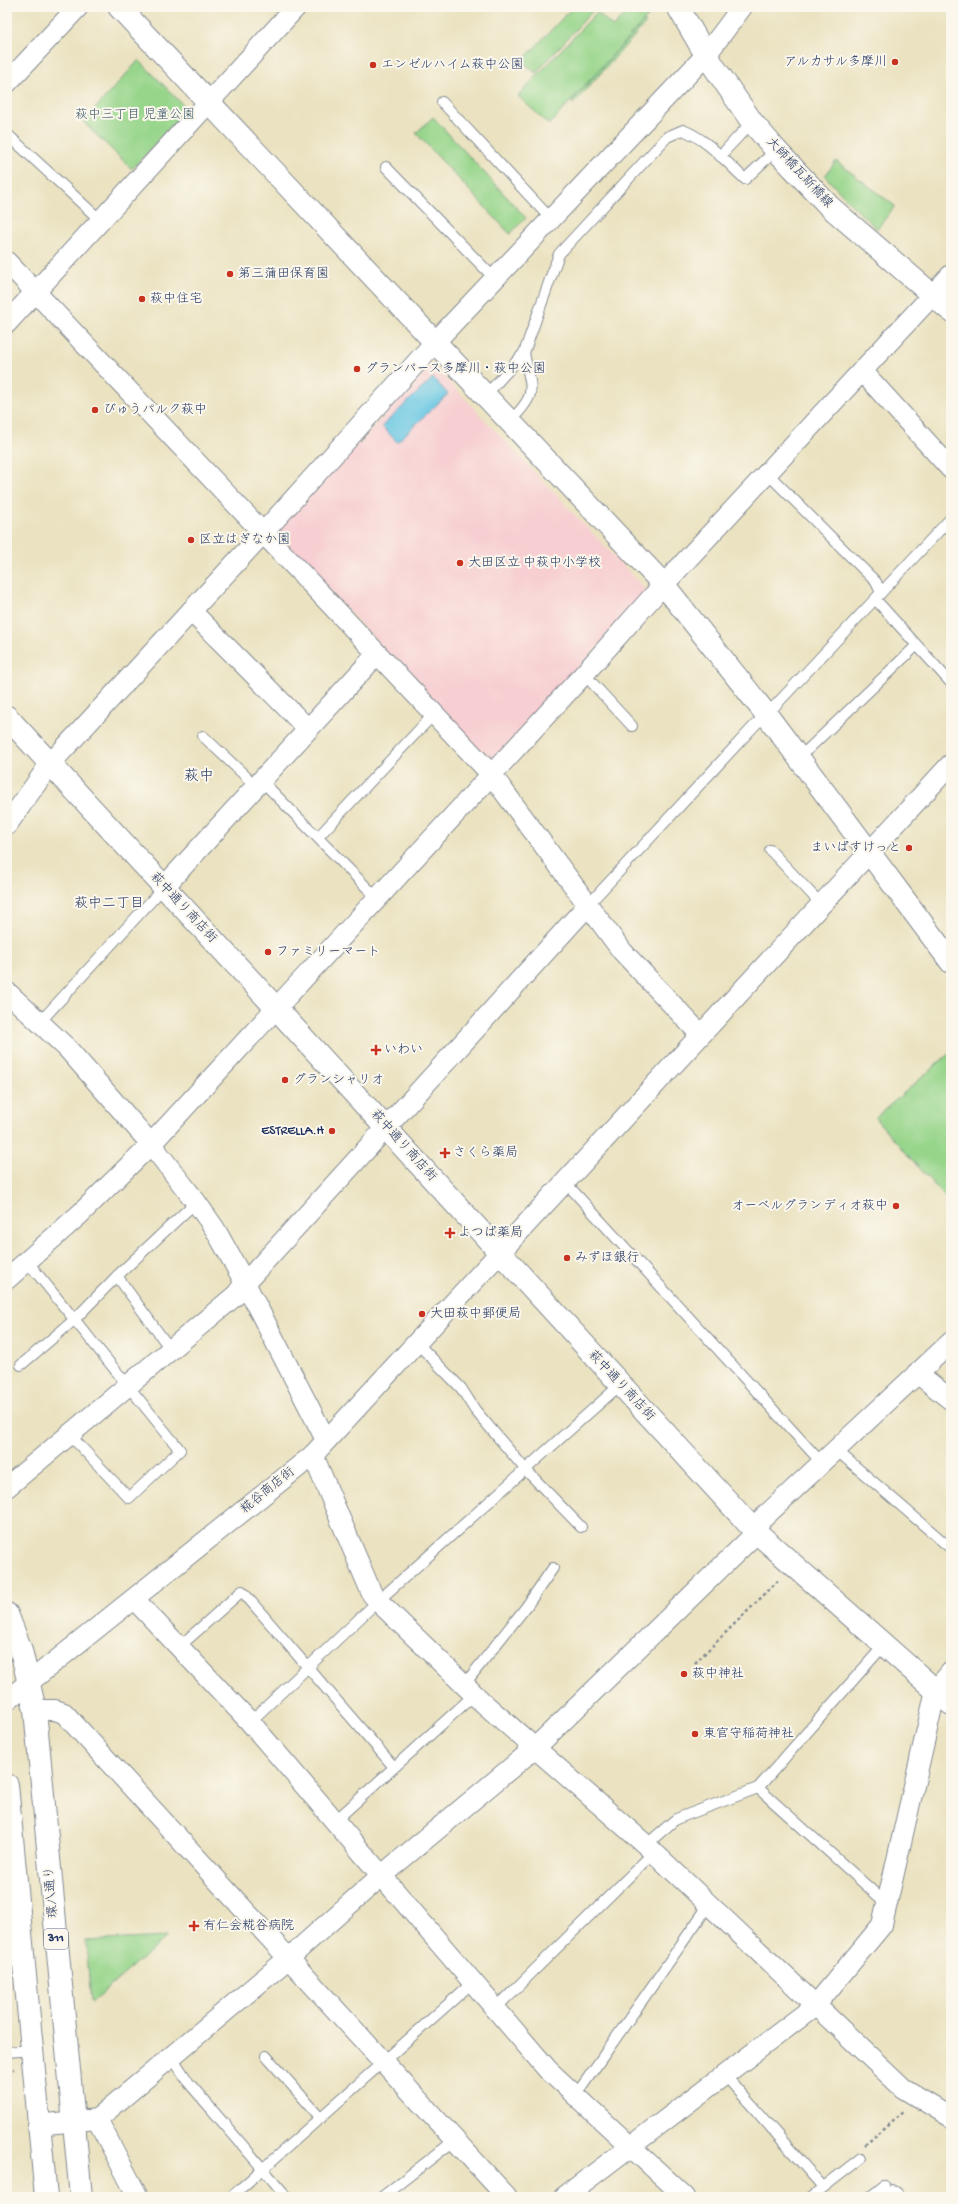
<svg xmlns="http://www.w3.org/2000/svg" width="958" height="2204" font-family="'Gochi Hand','Klee One',sans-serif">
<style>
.built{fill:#f7cfd2}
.green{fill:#97d58b;stroke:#598274}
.water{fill:#65c6e3;stroke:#407aa0}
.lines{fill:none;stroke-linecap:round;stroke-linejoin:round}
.service-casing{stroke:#82888f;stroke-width:12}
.minor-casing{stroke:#82888f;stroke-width:22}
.tertiary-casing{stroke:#82888f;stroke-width:24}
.primary-casing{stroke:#82888f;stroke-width:24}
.path{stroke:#82888f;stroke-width:2.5;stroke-dasharray:3 3;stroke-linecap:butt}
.service{stroke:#fff;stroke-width:10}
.minor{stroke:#fff;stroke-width:20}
.tertiary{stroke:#fff;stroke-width:22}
.primary{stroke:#fff;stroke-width:22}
.poi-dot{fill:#c8321e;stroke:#fbf7ec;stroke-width:1.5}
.labels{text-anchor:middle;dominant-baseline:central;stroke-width:4;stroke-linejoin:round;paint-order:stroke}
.shield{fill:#fbf7ec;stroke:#5e6b89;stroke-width:1}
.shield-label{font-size:12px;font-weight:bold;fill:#1b2f5e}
.poi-label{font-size:13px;fill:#1b2f5e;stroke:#fbf7ec;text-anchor:start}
.park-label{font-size:13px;fill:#3a5869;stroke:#fbf7ec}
.street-label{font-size:13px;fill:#1b2f5e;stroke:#fbf7ec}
.neighbourhood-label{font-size:14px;fill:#1b2f5e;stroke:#fbf7ec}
.quarter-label{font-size:15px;fill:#1b2f5e;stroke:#fbf7ec}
</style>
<rect width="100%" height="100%" fill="#fbf7ec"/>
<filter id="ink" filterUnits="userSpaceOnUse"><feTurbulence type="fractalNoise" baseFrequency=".025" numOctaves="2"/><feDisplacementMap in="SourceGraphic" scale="8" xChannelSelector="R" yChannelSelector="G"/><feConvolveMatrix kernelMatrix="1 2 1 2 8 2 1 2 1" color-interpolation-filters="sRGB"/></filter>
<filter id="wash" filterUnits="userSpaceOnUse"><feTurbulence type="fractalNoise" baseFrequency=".012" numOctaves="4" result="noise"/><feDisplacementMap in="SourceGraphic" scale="16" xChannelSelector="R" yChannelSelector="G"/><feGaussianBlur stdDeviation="0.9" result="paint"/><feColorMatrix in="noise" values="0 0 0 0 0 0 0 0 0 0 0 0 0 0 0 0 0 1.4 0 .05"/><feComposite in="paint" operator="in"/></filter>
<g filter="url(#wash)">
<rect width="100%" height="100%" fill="#eae2c0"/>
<polygon class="built" points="432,364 644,588 645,596 493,759 486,759 275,532"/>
<g class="green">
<polygon points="573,7 596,7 536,73 522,61"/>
<polygon points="632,7 647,7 650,14 549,125 518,96 597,12 613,27"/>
<polygon points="644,21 646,23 573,104 571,102"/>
<polygon points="139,60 187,109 132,169 83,122"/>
<polygon points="433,117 526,218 510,234 416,133"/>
<polygon points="836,161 895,206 877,229 847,200 825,176"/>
<polygon points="951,1052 951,1194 946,1198 875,1118"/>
<polygon points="167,1937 91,2003 86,1941"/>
</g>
<polygon class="water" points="433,378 448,394 397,442 382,426"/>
</g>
<g filter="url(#ink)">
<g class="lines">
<g class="service-casing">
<g id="service">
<polyline points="442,102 551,219"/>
<polyline points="7,134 100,220"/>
<polyline points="720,156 752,122"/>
<polyline points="386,167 495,279"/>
<path d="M485,396L524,353L559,254L667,137L683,130C708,140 725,161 745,179L776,150"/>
<path d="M510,421C539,393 531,389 524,353"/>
<polyline points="767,473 876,582 881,593"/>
<polyline points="876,600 951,683"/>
<polyline points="584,674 632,726"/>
<polyline points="203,736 256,786"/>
<polyline points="799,758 916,646"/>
<polyline points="261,780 377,898"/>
<polyline points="318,837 434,714"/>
<polyline points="770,850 821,904"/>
<polyline points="588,905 755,725 773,708 951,518"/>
<polyline points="40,1022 164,887"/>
<polyline points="565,1182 821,1462"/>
<polyline points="27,1261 180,1450 129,1498 69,1434"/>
<polyline points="117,1276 171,1350"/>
<polyline points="417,1343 461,1388 475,1410 525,1469 581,1527"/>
<polyline points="21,1365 74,1320 117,1276 196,1202"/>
<polyline points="835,1449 948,1546"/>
<polyline points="179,1647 242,1591 394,1767"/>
<polyline points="464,1685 526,1607 553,1568"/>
<polyline points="250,1722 378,1601 620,1385"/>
<polyline points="758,1788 887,1904"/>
<polyline points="335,1821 474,1695"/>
<polyline points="646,1845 676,1819 758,1788 885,1644"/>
<polyline points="7,1962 23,1959"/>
<polyline points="495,2009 653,1853"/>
<polyline points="7,2052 31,2050"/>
<polyline points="266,2056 321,2118"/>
<polyline points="172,2057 189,2083 287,2197"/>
<polyline points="724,2074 823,2187"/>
<polyline points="576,2095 708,1906"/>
<polyline points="231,2197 472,1983"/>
<polyline points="382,2197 455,2140"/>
<polyline points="811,2197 861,2158"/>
<polyline points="870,2197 884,2186"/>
</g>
</g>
<g class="minor-casing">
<g id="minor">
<polyline points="7,83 78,7"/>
<polyline points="7,262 491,774 622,951 700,1034"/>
<polyline points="7,323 296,7"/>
<polyline points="862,371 951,469"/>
<polyline points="191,611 308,729"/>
<polyline points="7,825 50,764 263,533 435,342 706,55 742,7"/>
<polyline points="164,887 377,654"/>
<polyline points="7,992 67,1048 151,1144 196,1202 215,1229 245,1283 326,1440"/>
<polyline points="7,1279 80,1214 151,1144 584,674 654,595 951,275"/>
<polyline points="917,1373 951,1400"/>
<polyline points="313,1455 372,1594 381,1604 481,1701 646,1845 903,2088 951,2117"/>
<polyline points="7,1487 236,1295 245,1283 588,905"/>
<polyline points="134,1599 250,1722 548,2070 685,2197"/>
<polyline points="7,1700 313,1455 951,764"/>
<polyline points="35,1710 55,1710 64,1713 507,2197"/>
<polyline points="97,2119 138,2197"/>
<polyline points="37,2125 97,2119 290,1957 381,1876 535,1748 749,1540 761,1520 951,1342"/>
<polyline points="892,2196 893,2197"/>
<polyline points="564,2197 815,2006 882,1925 936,1690 951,1672"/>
</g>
</g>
<g class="tertiary-casing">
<g id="tertiary">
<polyline points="119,7 664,585 766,714 951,962"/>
<polyline points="678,7 706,55 752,122 776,150 829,206 951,311"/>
<polyline points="7,717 276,1008 754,1530 951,1704"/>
</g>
</g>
<g class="primary-casing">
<g id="primary">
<polyline points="7,1614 21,1650 35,1710 81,2197"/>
<polyline points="7,1785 46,2197"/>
</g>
</g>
<g class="path">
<polyline points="695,1663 780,1579"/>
<polyline points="7,2070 14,2069"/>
<polyline points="864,2145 904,2110"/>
</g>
<use href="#service" class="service"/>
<use href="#minor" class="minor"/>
<use href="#tertiary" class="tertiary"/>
<use href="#primary" class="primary"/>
</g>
</g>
<g class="poi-dot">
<circle cx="895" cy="62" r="4"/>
<circle cx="373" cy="65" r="4"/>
<circle cx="230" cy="274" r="4"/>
<circle cx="142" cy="299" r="4"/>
<circle cx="357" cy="369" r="4"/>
<circle cx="95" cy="410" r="4"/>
<circle cx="191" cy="540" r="4"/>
<circle cx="460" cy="563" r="4"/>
<circle cx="909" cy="848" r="4"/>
<circle cx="268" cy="952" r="4"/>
<path d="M374 1044h4v4h4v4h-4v4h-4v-4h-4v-4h4z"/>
<circle cx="285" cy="1080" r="4"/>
<circle cx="332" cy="1131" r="4"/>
<path d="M443 1147h4v4h4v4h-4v4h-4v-4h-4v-4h4z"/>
<circle cx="896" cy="1206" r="4"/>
<path d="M448 1227h4v4h4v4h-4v4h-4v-4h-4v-4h4z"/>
<circle cx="567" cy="1258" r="4"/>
<circle cx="422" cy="1314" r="4"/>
<circle cx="684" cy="1674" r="4"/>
<circle cx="695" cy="1734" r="4"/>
<path d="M192 1920h4v4h4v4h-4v4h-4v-4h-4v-4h4z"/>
</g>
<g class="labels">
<rect class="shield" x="44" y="1929" width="24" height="20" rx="3"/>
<g class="shield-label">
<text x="56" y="1939">311</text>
</g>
<g class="poi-label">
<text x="887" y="62" text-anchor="end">アルカサル多摩川</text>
<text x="381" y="65">エンゼルハイム萩中公園</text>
<text x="238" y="274">第三蒲田保育園</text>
<text x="150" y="299">萩中住宅</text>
<text x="365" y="369">グランパース多摩川・萩中公園</text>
<text x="103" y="410">びゅうパルク萩中</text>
<text x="199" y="540">区立はぎなか園</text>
<text x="468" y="563">大田区立 中萩中小学校</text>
<text x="901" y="848" text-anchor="end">まいばすけっと</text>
<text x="276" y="952">ファミリーマート</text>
<text x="384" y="1050">いわい</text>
<text x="293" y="1080">グランシャリオ</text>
<text x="324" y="1131" text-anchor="end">ESTRELLA.H</text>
<text x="453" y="1153">さくら薬局</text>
<text x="888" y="1206" text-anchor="end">オーベルグランディオ萩中</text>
<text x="458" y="1233">よつば薬局</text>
<text x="575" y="1258">みずほ銀行</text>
<text x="430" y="1314">大田萩中郵便局</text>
<text x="692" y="1674">萩中神社</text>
<text x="703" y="1734">東官守稲荷神社</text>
<text x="203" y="1926">有仁会糀谷病院</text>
</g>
<g class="park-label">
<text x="135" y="115">萩中三丁目 児童公園</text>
</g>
<g class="street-label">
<text transform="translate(799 173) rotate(47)">大師橋瓦斯橋線</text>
<text transform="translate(183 908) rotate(47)">萩中通り商店街</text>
<text transform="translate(403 1146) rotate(48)">萩中通り商店街</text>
<text transform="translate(621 1386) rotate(47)">萩中通り商店街</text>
<text transform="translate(268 1491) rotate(-39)">糀谷商店街</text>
<text transform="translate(52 1892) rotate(-95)">環八通り</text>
</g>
<g class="neighbourhood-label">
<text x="109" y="904">萩中二丁目</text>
</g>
<g class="quarter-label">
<text x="199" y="777">萩中</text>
</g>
</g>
<rect width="958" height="2204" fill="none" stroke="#fbf7ec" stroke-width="24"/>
</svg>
